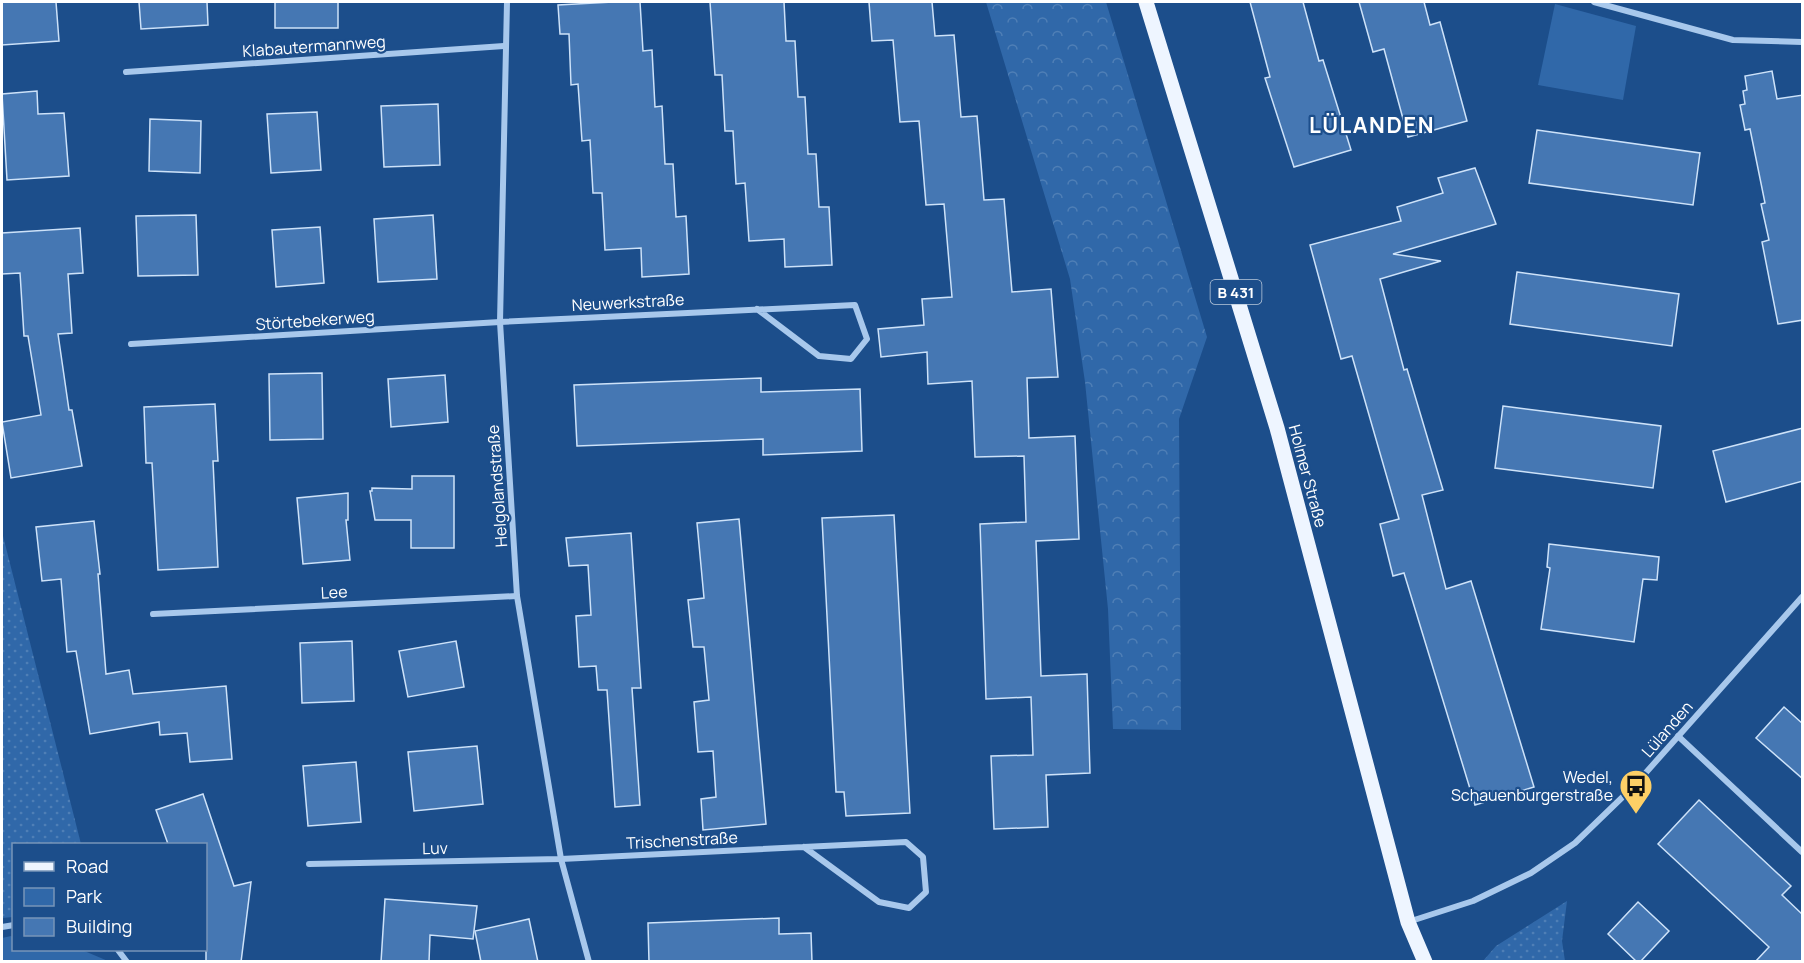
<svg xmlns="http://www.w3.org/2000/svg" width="1804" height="963" font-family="Manrope,sans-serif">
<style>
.grass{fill:url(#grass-dots)}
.forest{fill:url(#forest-crowns)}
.park{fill:#3068a9}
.building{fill:#4577b3;stroke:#cde2f9;stroke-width:1.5}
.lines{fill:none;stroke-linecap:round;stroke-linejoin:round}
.street{stroke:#a8c8ec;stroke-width:6}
.primary{stroke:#eef5ff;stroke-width:15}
.labels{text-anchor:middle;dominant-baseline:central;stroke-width:4.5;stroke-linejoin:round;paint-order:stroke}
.shield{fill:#1c4e8b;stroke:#bbcadc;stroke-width:1.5}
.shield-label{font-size:15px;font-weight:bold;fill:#fff}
.street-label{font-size:16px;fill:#fff;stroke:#1c4e8b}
.poi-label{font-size:16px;fill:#fff;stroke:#1c4e8b;text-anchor:end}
.district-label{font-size:22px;font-weight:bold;letter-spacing:1.5px;fill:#fff;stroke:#1c4e8b}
</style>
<defs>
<pattern id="grass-dots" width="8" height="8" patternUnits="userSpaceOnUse" patternTransform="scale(1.5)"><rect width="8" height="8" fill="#3068a9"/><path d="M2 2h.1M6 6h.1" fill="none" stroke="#4f7fb6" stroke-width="1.8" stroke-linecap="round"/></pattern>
<pattern id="forest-crowns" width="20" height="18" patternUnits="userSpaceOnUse" patternTransform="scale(1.5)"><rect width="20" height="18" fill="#3068a9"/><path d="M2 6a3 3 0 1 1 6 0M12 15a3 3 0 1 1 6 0" fill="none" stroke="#4f7fb6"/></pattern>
</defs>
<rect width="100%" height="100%" fill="#1c4e8b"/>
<g class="grass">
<polygon points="2,532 81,844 14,844 13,917 2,918"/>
<polygon points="1567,901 1562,941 1565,961 1483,961 1496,946"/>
</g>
<polygon class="forest" points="986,2 1106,2 1207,337 1179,419 1181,730 1113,729 1108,609 1085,382 1070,279"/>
<g class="park">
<polygon points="1555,4 1636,26 1623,100 1538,85"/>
<polygon points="11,936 13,937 14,950 82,950 108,961 2,961 2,938"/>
</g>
<g class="building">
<polygon points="2,2 56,2 59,41 2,45"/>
<polygon points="139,2 207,2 208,25 141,29"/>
<rect x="275" y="2" width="63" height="26"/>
<polygon points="613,2 640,2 643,51 652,50 655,107 662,106 665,164 673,164 676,217 686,216 689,274 642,277 641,248 605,250 602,193 593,193 590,140 582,141 578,84 571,85 569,34 560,34 558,5"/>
<polygon points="710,2 784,2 786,41 795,41 798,97 805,97 808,154 816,154 819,207 829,207 832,265 785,267 784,239 749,241 745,183 736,184 733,131 725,131 722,75 715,75"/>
<polygon points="869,2 932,2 935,36 954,35 961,117 977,116 984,200 1004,199 1012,292 1051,289 1058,377 1027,378 1029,438 1075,436 1079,539 1036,541 1041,676 1087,674 1090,773 1046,775 1048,827 994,829 991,756 1033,755 1031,697 986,699 980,524 1026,522 1024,456 975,457 972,381 928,384 927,352 881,357 878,329 924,325 922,299 952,297 944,204 926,205 919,121 900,122 893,40 872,41"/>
<polygon points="1250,2 1303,2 1319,61 1323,60 1351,150 1294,167 1265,78 1270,77"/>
<polygon points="1359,2 1424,2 1430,25 1440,22 1467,121 1408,137 1384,49 1373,52"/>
<polygon points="1772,71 1777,99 1803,95 1803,320 1778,324 1762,242 1769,240 1761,204 1765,203 1750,129 1745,130 1740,105 1745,104 1743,91 1747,90 1745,76"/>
<polygon points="37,91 38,114 64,113 69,176 7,180 2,94"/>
<polygon points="438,104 440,165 384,167 381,106"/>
<polygon points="317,112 321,170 271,173 267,114"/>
<polygon points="150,119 201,121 200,173 149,171"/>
<polygon points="1537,130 1700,153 1693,205 1529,183"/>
<polygon points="1475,168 1496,224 1393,254 1441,261 1380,279 1404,370 1407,369 1443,490 1422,495 1446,589 1471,581 1534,787 1475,805 1404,573 1393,576 1380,524 1399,519 1352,356 1341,359 1310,245 1401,221 1397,207 1443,193 1438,178"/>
<polygon points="196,215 198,275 138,276 136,216"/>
<polygon points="433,215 437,279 378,282 374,219"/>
<polygon points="320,227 324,283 276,287 272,230"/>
<polygon points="80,228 83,273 68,274 72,333 58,334 69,410 72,410 82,466 11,478 2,422 41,415 28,336 24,336 20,273 2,274 2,233"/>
<polygon points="1517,272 1679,294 1672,346 1510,324"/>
<polygon points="322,373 323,439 270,440 269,374"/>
<polygon points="445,375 448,422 391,427 388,379"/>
<polygon points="761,378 761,392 860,389 862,451 763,455 763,439 577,446 574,385"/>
<polygon points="215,404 218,461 213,461 218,567 158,570 152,463 146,463 144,407"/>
<polygon points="1503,406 1661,426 1653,488 1495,468"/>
<polygon points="1803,428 1803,481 1726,502 1713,451"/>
<polygon points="412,476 454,476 454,548 411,548 411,520 375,520 370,491 372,491 372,488 412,489"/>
<polygon points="348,493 348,520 346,520 350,560 303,564 297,498"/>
<polygon points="894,515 910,813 846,816 844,792 836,792 822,518"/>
<polygon points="739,519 766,824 703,830 701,799 716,797 713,751 698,752 694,702 709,700 704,647 693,647 688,600 704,598 697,523"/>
<polygon points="94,521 100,574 98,574 106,674 129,670 133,694 226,686 232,759 190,762 187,733 160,735 159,722 90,734 76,651 67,652 61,579 42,581 36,527"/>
<polygon points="631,533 641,688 632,688 640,805 615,807 607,690 598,690 596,666 579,667 576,616 591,615 588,565 569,566 566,538"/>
<polygon points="1549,544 1659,557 1657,580 1643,579 1634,642 1541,629 1550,568 1547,567"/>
<polygon points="352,641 354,701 302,703 300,643"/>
<polygon points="456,641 464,687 408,697 399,651"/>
<polygon points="1784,707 1803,724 1803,779 1756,738"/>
<polygon points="477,746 483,804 414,811 408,752"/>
<polygon points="356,762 361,822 308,826 303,766"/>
<polygon points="203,794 234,886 251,882 241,962 206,962 206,844 168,844 156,810"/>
<polygon points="1699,800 1791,886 1782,895 1803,915 1803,962 1755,962 1769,947 1658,844"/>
<polygon points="385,899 477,906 473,939 430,935 429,962 381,962"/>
<polygon points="1638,902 1669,931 1640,962 1637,962 1608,934"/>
<polygon points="779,918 779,934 811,933 812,962 649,962 648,923"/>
<polygon points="529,919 538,962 481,962 475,931"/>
</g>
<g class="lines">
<g class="street">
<polyline points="507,2 500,322 517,596 561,859 589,962"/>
<polyline points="1594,2 1733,40 1802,42"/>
<polyline points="126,72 504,46"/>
<path d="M131,344L500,322C618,317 737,310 855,305L867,339L851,359L819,356L757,309"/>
<polyline points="153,614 517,596"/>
<polyline points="1678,736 1802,852"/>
<polyline points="309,864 561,859 906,842 923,857 926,892 909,908 879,902 804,847"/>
<polyline points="1408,922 1473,901 1531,873 1575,843 1634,786 1802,597"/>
<polyline points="2,927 14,925"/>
<polyline points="118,950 127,962"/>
</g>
<polyline class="primary" points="1146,2 1277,428 1408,922 1425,962"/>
</g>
<defs>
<g id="bus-pin" transform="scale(1.725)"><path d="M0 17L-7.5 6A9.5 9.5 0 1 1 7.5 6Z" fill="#fdcf66" stroke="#1c4e8b"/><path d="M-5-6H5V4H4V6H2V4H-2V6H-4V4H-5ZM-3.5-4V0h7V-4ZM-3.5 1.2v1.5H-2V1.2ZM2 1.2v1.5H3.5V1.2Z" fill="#111"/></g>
</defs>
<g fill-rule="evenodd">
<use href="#bus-pin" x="1636" y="786"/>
</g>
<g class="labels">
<rect class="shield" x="1210.5" y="280" width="51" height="24" rx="4.5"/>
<g class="shield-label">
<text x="1236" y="292">B 431</text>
</g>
<g class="street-label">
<text transform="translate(314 46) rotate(-4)">Klabautermannweg</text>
<text transform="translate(628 302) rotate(-3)">Neuwerkstraße</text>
<text transform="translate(315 320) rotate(-4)">Störtebekerweg</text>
<text transform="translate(1308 476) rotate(75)">Holmer Straße</text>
<text transform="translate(497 486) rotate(-94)">Helgolandstraße</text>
<text transform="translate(334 592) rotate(-3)">Lee</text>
<text transform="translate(1667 729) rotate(-49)">Lülanden</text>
<text transform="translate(682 840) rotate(-3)">Trischenstraße</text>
<text transform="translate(435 848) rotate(-1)">Luv</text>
</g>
<g class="poi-label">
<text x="1613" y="777">Wedel,<tspan x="1613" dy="18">Schauenburgerstraße</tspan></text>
</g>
<g class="district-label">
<text x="1372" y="125">LÜLANDEN</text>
</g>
</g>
<rect width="1804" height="963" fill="none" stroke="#ffffff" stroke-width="6"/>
<rect x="12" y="843" width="195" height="108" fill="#1c4e8b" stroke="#7795b9" stroke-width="1.5"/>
<rect x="24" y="862" width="30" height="9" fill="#eef5ff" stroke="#7795b9" stroke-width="1.5"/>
<text x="66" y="873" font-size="18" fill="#ffffff">Road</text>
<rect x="24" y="888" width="30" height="18" fill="#3068a9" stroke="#7795b9" stroke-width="1.5"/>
<text x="66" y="903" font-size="18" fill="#ffffff">Park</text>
<rect x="24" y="918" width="30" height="18" fill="#4577b3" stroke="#7795b9" stroke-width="1.5"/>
<text x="66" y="933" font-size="18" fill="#ffffff">Building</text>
</svg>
